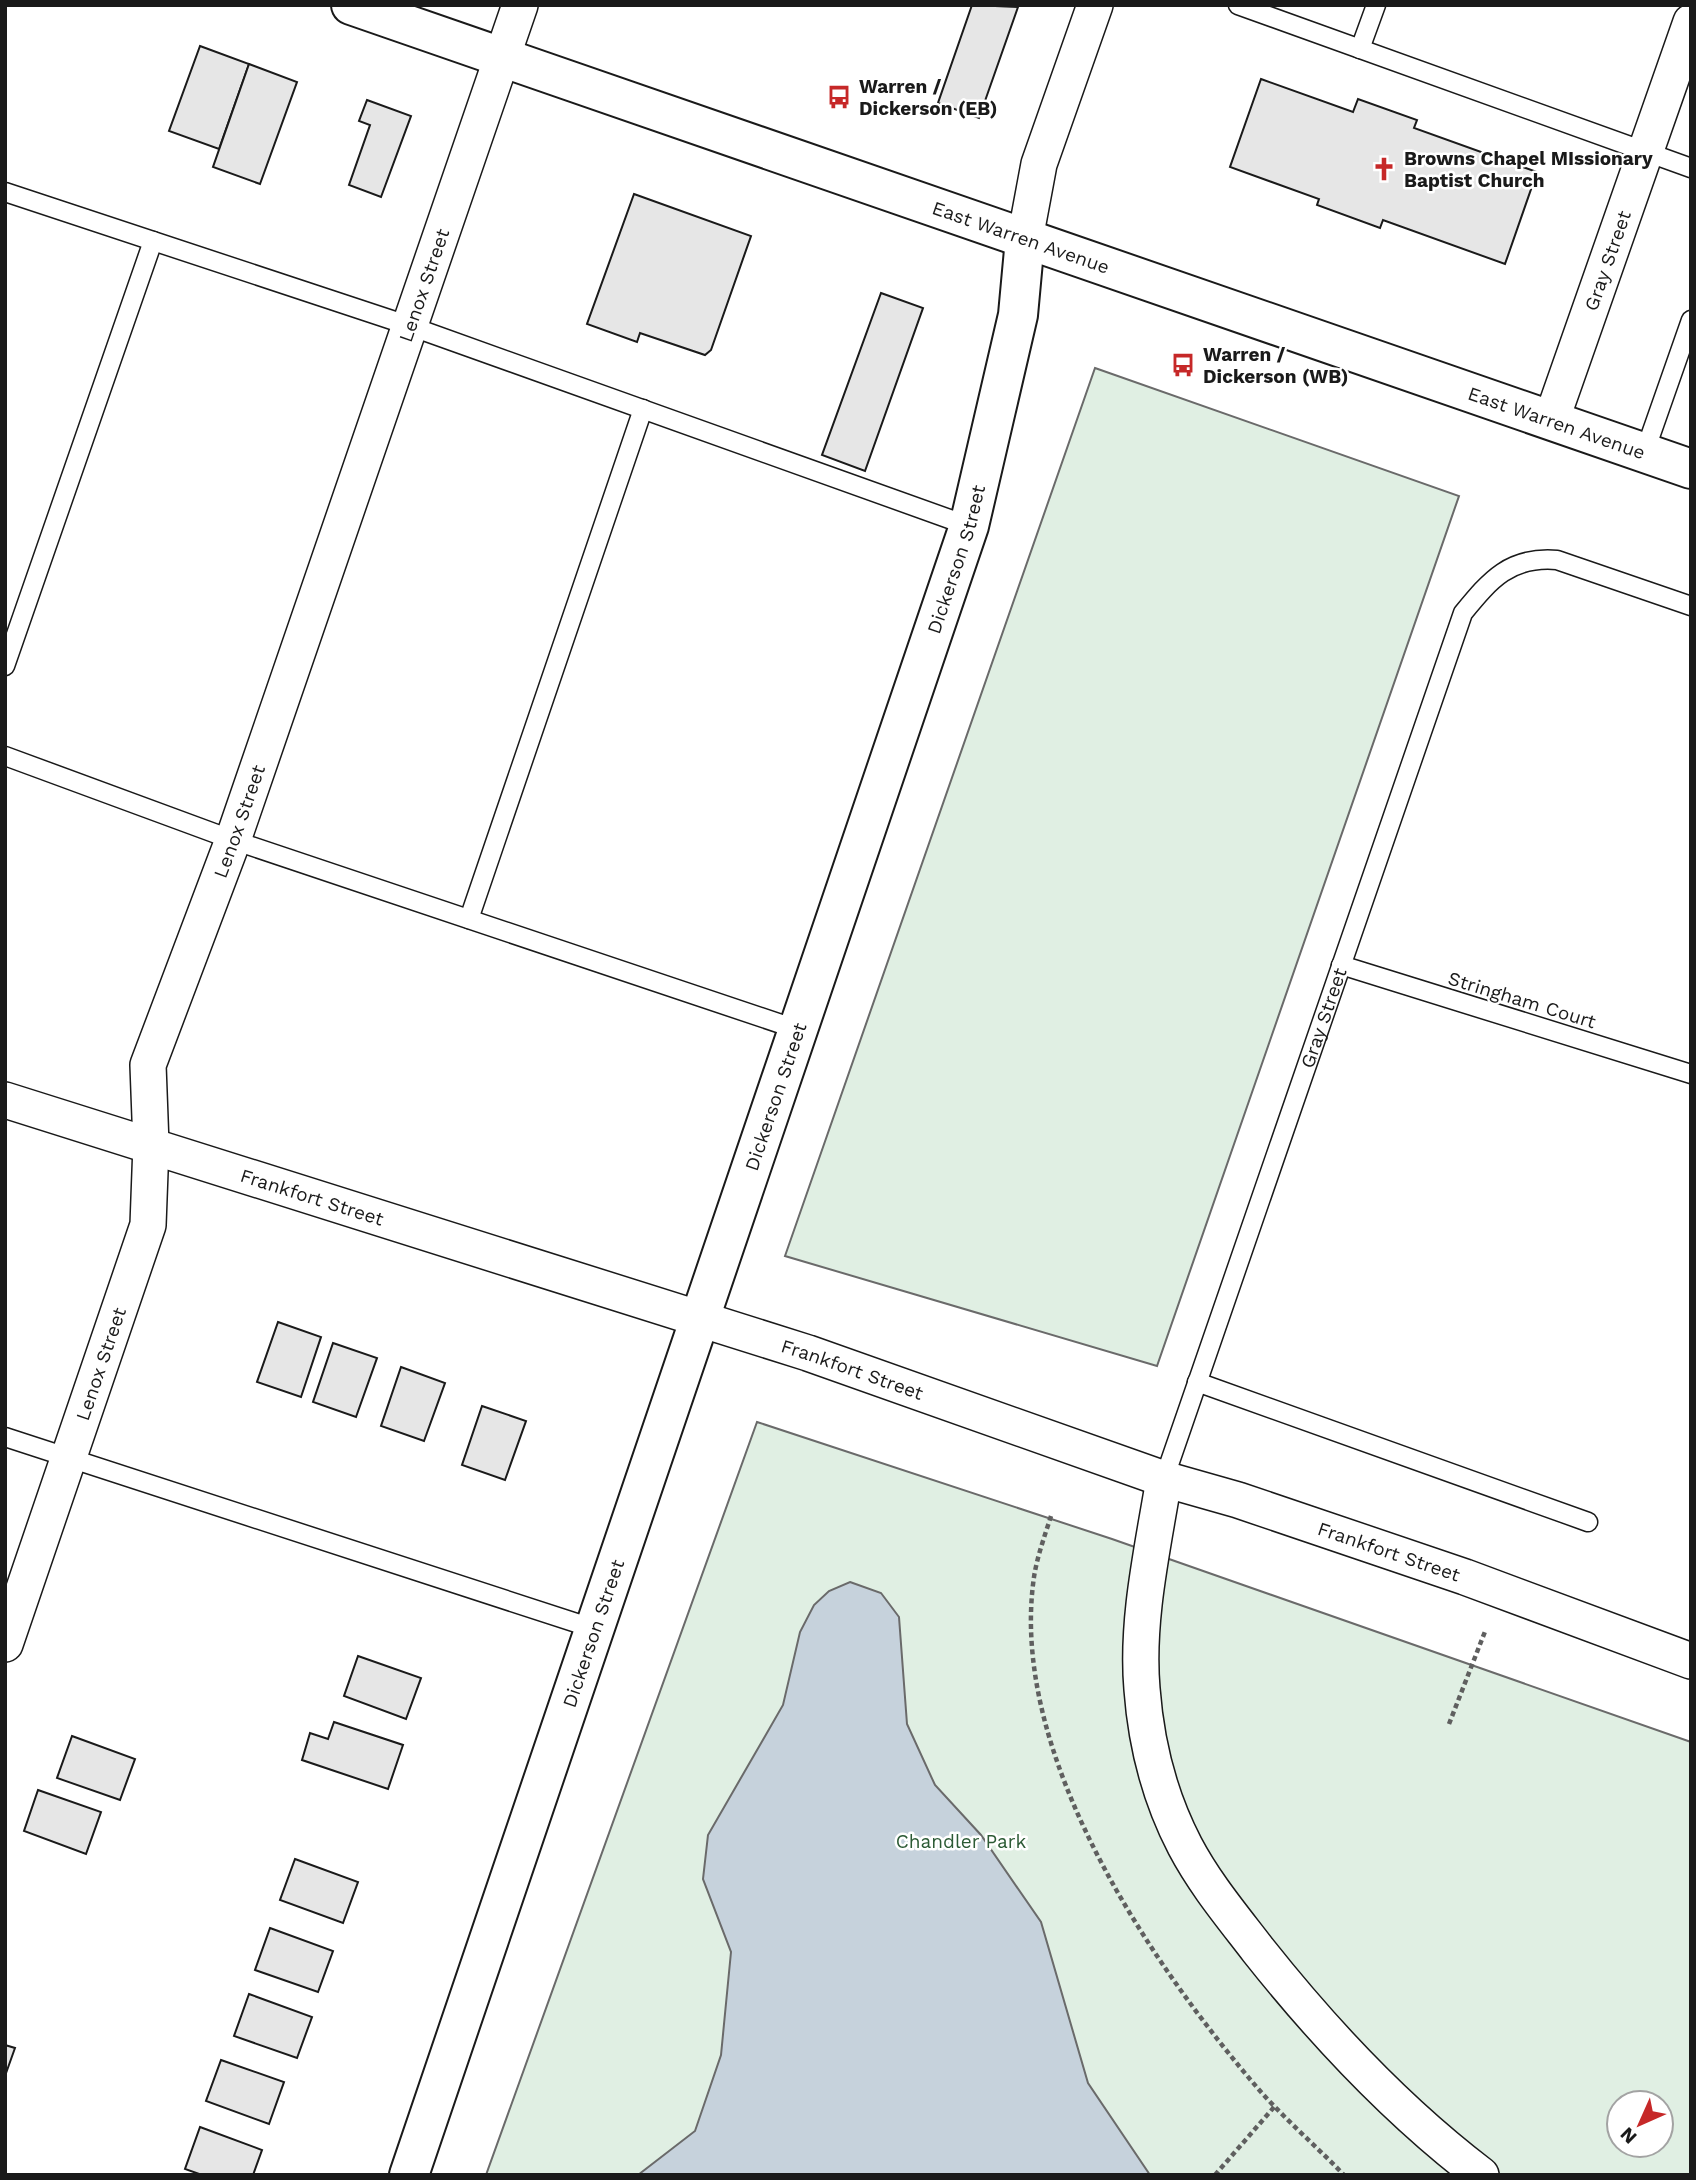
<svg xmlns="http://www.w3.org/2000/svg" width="1696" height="2180" font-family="'Work Sans',sans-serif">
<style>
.green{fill:#e0efe3;stroke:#6a6a6a;stroke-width:2;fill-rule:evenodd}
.water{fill:#c6d2dc;stroke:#6a6a6a;stroke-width:2}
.building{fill:#e6e6e6;stroke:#1a1a1a;stroke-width:2}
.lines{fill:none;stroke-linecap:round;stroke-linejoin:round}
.lane-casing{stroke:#1a1a1a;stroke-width:21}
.street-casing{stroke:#1a1a1a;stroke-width:38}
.secondary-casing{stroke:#1a1a1a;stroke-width:42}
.path{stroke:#5f5f5f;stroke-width:4.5;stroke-dasharray:5 3.5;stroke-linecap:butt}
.lane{stroke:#fff;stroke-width:18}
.street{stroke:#fff;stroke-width:35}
.secondary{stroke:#fff;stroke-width:38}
.labels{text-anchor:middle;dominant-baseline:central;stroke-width:5;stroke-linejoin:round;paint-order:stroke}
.poi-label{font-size:19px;font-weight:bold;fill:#1a1a1a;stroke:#fff;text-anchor:start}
.street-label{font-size:19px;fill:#1a1a1a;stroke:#fff}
.park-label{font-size:19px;fill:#2b5a34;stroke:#fff}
</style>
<rect width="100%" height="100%" fill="#fff"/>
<g class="green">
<polygon points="1095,368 1459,496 1157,1366 785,1256"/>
<path d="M757,1422L1112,1539L1691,1742V2175H486ZM1619,2103H1661V2145H1619Z"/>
</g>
<polygon class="water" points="850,1582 881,1593 899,1617 907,1724 935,1785 981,1835 1041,1922 1088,2083 1150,2175 638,2175 695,2131 721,2055 731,1952 703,1879 708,1835 783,1705 800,1632 814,1605 829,1591"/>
<g class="building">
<polygon points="972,5 1018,7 979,118 938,103"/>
<polygon points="200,46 249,64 219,149 169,131"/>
<polygon points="249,64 297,82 260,184 213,167"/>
<polygon points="1261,79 1353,112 1358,99 1417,120 1414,128 1537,172 1505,264 1383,220 1380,228 1317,205 1319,199 1230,167"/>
<polygon points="367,100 411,116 381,197 349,185 370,125 359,121"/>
<polygon points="634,194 751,236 711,350 705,355 640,333 637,342 587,324"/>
<polygon points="881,293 923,308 865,471 822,455"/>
<polygon points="278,1322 321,1337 301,1397 257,1382"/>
<polygon points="333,1343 377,1358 356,1417 313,1402"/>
<polygon points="401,1367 445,1383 424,1441 381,1426"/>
<polygon points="482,1406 526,1421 505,1480 462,1465"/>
<polygon points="358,1656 421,1678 406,1719 344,1696"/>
<polygon points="334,1722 403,1745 388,1789 302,1760 310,1733 328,1739"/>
<polygon points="72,1736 135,1759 120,1800 57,1778"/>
<polygon points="38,1790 101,1812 86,1854 24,1831"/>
<polygon points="295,1859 358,1882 343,1923 280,1900"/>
<polygon points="270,1928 333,1951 318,1992 255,1970"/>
<polygon points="249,1994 312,2017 297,2058 234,2036"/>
<polygon points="5,2045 15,2048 5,2076"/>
<polygon points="221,2060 284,2082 269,2124 206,2101"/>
<polygon points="200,2127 262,2150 253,2175 202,2175 185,2169"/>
</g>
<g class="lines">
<g class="lane-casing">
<g id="lane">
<polyline points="1238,5 1691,168"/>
<polyline points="1360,49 1376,5"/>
<polyline points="5,192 410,326 969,526"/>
<polyline points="1644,454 1691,320"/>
<polyline points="5,666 153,241"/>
<polyline points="5,756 233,840 799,1030"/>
<polyline points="469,919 643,409"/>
<polyline points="1341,965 1691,1074"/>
<polyline points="1197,1382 1588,1522"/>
<polyline points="5,1437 595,1629"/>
<path id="s1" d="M1164,1479L1463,613C1490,580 1510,556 1557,560L1691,606"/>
</g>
</g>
<g class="street-casing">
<g id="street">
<polyline points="1025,239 1039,164 1095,5"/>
<path id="s2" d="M1551,421L1691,22"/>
<path id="s3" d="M5,1100L808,1353L1164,1479L1238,1500L1465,1577L1691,1661"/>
<path d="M1164,1479C1153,1547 1136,1620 1142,1689C1146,1743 1160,1798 1185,1846C1205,1884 1232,1916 1258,1950C1323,2032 1397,2111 1481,2175"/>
<path id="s4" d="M5,1644L148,1225L151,1145L148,1065L233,840L520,5"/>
</g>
</g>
<g class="secondary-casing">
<g id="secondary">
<path id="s5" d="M351,5L1691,469"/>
<path id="s6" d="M409,2175L969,526L1018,315L1025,239"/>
</g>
</g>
<g class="path">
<path d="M1051,1516C1045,1535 1037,1557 1034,1577C1008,1754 1151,1965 1261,2092C1287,2121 1317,2147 1344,2175"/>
<polyline points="1449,1724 1486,1629"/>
<polyline points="1215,2175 1275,2106"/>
</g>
<use href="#lane" class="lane"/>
<use href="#street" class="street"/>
<use href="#secondary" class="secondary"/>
</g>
<defs>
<g id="bus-bare" transform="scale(1.89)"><path d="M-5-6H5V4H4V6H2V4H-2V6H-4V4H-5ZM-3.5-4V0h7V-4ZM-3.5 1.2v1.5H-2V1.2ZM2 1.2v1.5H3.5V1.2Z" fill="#c62828" stroke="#fff" stroke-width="2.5" paint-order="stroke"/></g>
<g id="church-bare" transform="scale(1.89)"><path d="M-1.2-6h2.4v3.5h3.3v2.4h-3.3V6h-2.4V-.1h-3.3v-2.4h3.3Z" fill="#c62828" stroke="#fff" stroke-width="2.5" paint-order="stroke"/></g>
</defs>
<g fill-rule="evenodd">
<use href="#bus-bare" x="839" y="97"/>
<use href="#church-bare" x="1384" y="169"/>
<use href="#bus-bare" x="1183" y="365"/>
</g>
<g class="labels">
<g class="poi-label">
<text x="859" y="86">Warren /<tspan x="859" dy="22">Dickerson (EB)</tspan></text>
<text x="1404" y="158">Browns Chapel MIssionary<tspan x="1404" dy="22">Baptist Church</tspan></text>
<text x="1203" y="354">Warren /<tspan x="1203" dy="22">Dickerson (WB)</tspan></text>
</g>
<g class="street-label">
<text stroke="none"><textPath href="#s5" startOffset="709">East Warren Avenue</textPath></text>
<text stroke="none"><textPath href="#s2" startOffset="170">Gray Street</textPath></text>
<text stroke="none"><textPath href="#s4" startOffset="1430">Lenox Street</textPath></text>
<text stroke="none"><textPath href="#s5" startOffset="1276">East Warren Avenue</textPath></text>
<text stroke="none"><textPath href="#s6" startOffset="1706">Dickerson Street</textPath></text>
<text stroke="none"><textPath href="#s4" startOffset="863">Lenox Street</textPath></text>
<text transform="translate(1522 1000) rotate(17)">Stringham Court</text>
<text stroke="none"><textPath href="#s1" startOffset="488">Gray Street</textPath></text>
<text stroke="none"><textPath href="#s6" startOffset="1139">Dickerson Street</textPath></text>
<text stroke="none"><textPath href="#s3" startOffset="322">Frankfort Street</textPath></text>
<text stroke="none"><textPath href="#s4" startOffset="296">Lenox Street</textPath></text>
<text stroke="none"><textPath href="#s3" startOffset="889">Frankfort Street</textPath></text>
<text stroke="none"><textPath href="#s3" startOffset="1456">Frankfort Street</textPath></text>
<text stroke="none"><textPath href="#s6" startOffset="572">Dickerson Street</textPath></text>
</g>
<g class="park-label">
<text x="961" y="1841">Chandler Park</text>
</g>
</g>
<rect width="1696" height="2180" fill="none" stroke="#1a1a1a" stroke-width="14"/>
<g transform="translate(1640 2124) rotate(225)"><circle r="33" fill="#ffffff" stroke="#a3a3a3" stroke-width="2"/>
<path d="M0-5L12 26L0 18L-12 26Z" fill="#c62828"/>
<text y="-10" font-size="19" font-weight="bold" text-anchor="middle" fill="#1a1a1a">N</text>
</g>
</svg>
